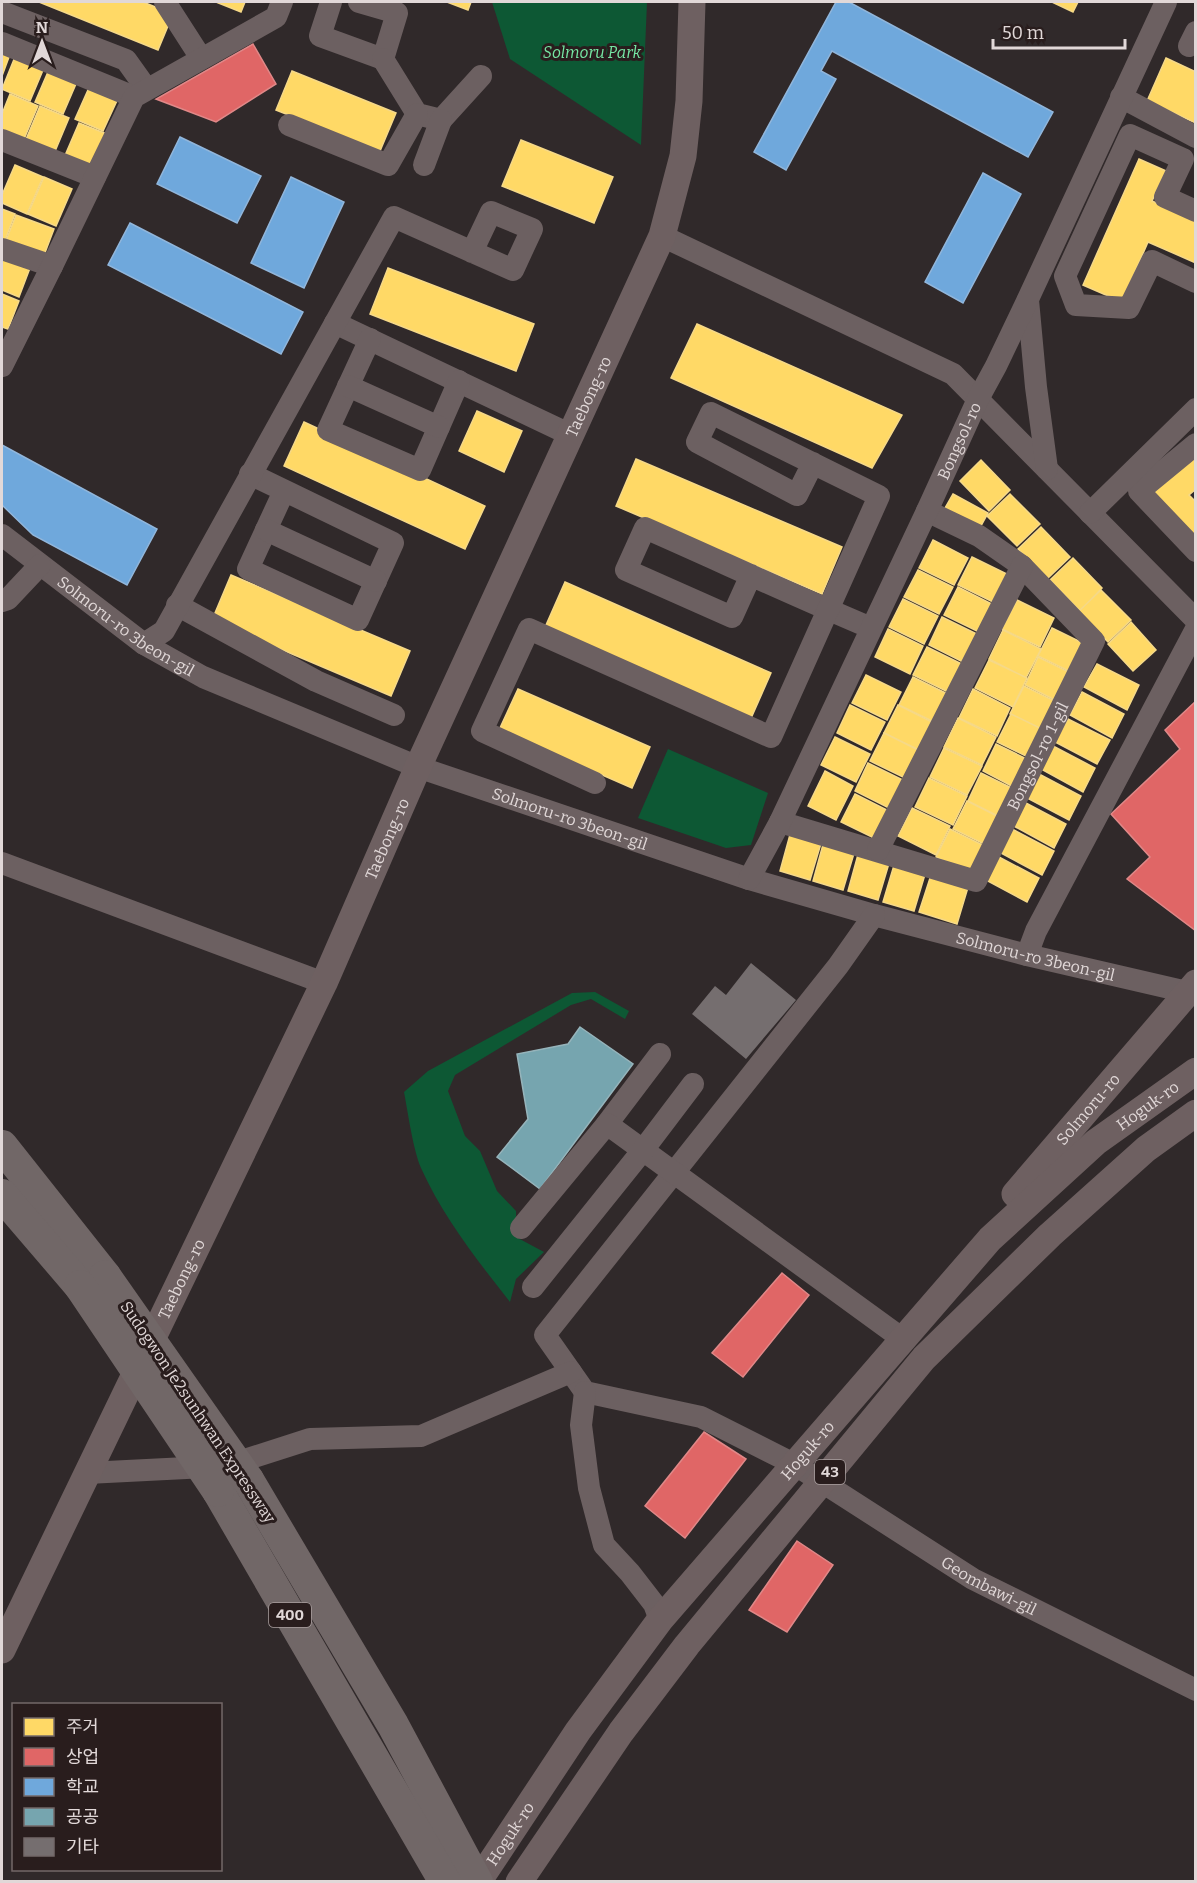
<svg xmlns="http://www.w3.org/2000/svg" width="1197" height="1883" font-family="Bitter,'Noto Sans KR',serif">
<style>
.green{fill:#0d5834}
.homes{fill:#ffd966;stroke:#f6d988;stroke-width:1.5}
.shops{fill:#e06666;stroke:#e08888;stroke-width:1.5}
.schools{fill:#6fa8dc;stroke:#91b6db;stroke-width:1.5}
.public{fill:#76a5af;stroke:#96b4bb;stroke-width:1.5}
.building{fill:#756e6f}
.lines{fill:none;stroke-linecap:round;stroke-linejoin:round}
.minor{stroke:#6c6061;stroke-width:22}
.major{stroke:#6e6061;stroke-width:27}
.highway{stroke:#716767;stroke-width:32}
.highway-bridge{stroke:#716767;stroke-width:32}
.labels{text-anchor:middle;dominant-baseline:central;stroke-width:6;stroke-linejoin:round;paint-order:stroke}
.shield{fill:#291d1d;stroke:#aaa0a0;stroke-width:1.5}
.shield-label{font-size:15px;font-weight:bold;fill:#e1d8d8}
.park-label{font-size:16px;font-style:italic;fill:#75e6a3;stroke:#291d1d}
.street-label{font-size:16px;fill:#e1d8d8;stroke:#291d1d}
</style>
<rect width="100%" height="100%" fill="#30292a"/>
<g class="green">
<polygon points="492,2 647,2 641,145 510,59"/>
<polygon points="668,749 768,793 751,845 726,848 638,818"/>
<path d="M595,992L629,1011L625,1019L591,999L571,1005L455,1075L448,1091L465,1136L480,1151L497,1191L516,1211V1237L544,1252L516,1279L510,1302C477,1260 443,1217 421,1168C413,1149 408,1113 404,1092L428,1071L572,993Z"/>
</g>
<g class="homes">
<polygon points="39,2 143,2 173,14 158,50"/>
<polygon points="216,2 245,2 241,12"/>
<polygon points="447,2 471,2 468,10"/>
<polygon points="1052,2 1078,2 1073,12"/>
<polygon points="2,45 12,49 2,76"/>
<polygon points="17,52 46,63 30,101 2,89"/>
<polygon points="1166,58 1196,72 1196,123 1147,101"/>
<polygon points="51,65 79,77 63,114 35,102"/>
<polygon points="292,71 396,113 380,151 276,110"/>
<polygon points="92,81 120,94 103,131 75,119"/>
<polygon points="10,94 38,106 22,144 2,135 2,114"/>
<polygon points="40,106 69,118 53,156 24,144"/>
<polygon points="79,123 107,134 92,172 63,160"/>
<polygon points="521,140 613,177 594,223 502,186"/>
<polygon points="1139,159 1166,171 1152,201 1196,220 1196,263 1148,242 1122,302 1083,285"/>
<polygon points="15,165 43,177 27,214 2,203 2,195"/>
<polygon points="44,177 72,189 56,226 28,214"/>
<polygon points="2,209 15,214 4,243 2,242"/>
<polygon points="16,215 54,229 43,258 5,243"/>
<polygon points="2,257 30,268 19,297 2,290"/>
<polygon points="388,268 534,324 516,371 370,314"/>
<polygon points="2,294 19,301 8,329 2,327"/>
<polygon points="697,324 902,415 872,468 671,378"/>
<polygon points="477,411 522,431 504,472 459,451"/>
<polygon points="304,422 485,506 465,549 284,466"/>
<polygon points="1196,452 1196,489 1189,495 1196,502 1196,548 1148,498"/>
<polygon points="636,459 842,547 822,594 616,506"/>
<polygon points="981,460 1010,490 989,511 960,481"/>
<polygon points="953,494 988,513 977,533 945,508"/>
<polygon points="1010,494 1040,524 1017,546 987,516"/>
<polygon points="1041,527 1070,557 1047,579 1018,549"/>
<polygon points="933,540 968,558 954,585 919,568"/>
<polygon points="972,557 1007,574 993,602 958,585"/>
<polygon points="1073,558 1102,588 1080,611 1050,580"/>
<polygon points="918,570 953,587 939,614 904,597"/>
<polygon points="231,575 410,651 391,696 212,620"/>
<polygon points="565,582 771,673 748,725 542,634"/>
<polygon points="958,587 992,604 979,632 944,615"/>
<polygon points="1101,590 1131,620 1108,642 1078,612"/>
<polygon points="903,599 938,616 924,644 889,627"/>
<polygon points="1017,600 1054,618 1040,647 1002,629"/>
<polygon points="942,617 977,634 963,662 929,645"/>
<polygon points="1131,622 1156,650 1133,671 1108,644"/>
<polygon points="1052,628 1087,645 1073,673 1038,656"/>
<polygon points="888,629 923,646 910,674 875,657"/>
<polygon points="1003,630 1041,649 1026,678 989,659"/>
<polygon points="927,647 962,664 948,692 913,675"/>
<polygon points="1038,657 1073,674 1059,702 1025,685"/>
<polygon points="989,660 1027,678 1013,707 975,688"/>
<polygon points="1097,664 1139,685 1127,710 1084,687"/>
<polygon points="866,675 901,692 887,720 852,703"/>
<polygon points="913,677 948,694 934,722 899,705"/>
<polygon points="1024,686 1059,703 1045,731 1010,714"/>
<polygon points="518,689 650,747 632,788 499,730"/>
<polygon points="973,689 1010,708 997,736 959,718"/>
<polygon points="1082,692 1124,714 1112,738 1070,715"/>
<polygon points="850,705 885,722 871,750 837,733"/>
<polygon points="898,705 932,722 919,750 884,733"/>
<polygon points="1011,714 1046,731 1032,759 997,742"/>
<polygon points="958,718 996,737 982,765 944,747"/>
<polygon points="1068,719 1110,740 1097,764 1055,742"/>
<polygon points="884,733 918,750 905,778 870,761"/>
<polygon points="835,737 870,754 856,782 821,765"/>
<polygon points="996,744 1031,761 1017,789 983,771"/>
<polygon points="1053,746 1095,768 1083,792 1041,769"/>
<polygon points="944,748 982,766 967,795 930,777"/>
<polygon points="868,763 903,780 889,808 855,791"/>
<polygon points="825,771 853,786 836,820 808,806"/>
<polygon points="981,773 1016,790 1002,818 968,801"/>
<polygon points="1039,774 1081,796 1069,820 1027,798"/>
<polygon points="929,778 967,796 953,825 915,807"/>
<polygon points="855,794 889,811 876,839 841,822"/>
<polygon points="967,801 1001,818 988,846 953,829"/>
<polygon points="1024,802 1066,824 1054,848 1012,825"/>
<polygon points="912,808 950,826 936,855 898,836"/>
<polygon points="950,829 985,846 971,874 936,857"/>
<polygon points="1012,829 1054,851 1042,875 999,852"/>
<polygon points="791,831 822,840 810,880 780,871"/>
<polygon points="824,841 855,850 843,890 813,881"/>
<polygon points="859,851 890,860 878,900 848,891"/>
<polygon points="997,856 1039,878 1027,902 984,879"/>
<polygon points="895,862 926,871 914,911 883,902"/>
<polygon points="932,872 969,884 957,924 919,912"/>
</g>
<g class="shops">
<polygon points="253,44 276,84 216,122 156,99"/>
<polygon points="1196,701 1196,931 1127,879 1150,857 1111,814 1180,749 1165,730"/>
<polygon points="782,1273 809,1295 743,1377 712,1353"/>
<polygon points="704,1432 746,1459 685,1538 645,1506"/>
<polygon points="797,1541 833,1565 787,1632 749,1610"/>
</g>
<g class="schools">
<polygon points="836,2 849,2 1053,112 1028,157 832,51 821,71 836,79 786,170 754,152"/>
<polygon points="180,137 261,176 237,223 157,184"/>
<polygon points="983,173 1021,194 963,303 925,282"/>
<polygon points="291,177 344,202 304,288 251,263"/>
<polygon points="130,223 303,312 281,354 108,265"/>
<polygon points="2,445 157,529 127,585 33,535 2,505"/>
</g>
<polygon class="public" points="580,1027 633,1064 540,1189 497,1157 528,1119 517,1054 568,1044"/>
<polygon class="building" points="751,963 796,1000 746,1059 692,1014 715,986 726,995"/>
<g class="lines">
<g class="minor">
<polyline points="165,2 201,58"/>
<polyline points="331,2 320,36 383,59 397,13 359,2"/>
<polyline points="2,12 126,60 146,88"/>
<polyline points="2,43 134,97"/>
<polyline points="1189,46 1196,32"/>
<polyline points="383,59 417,114 441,120 481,76"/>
<polyline points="1121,97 1196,137"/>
<polyline points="289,125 388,165 417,114"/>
<polyline points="2,140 95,177"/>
<polyline points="424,165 441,120"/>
<polyline points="1196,211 1165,197 1183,159 1130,135 1065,276 1076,305 1129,308 1152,261 1196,282"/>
<polyline points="662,236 953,374 1196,620"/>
<polyline points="2,249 52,266"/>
<polyline points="1028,300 1036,387 1047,469"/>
<polyline points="335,323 571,435"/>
<polyline points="370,339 328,430 420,470 459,381"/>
<polyline points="2,366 52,266 134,97 276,17 282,2"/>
<polyline points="348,386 439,427"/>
<polyline points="1196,444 1139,491 1196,551"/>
<polyline points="250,474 393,543 358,620 248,569 284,491"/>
<polyline points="1090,513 1196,409"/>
<polyline points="266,530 376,581"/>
<path id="s1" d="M2,535L144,644L203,677L418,767L749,879L874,915L1027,955L1187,992"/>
<path d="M751,575L732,617L626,570L645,528C720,561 795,596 871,628"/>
<polyline points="2,601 8,599 40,565"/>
<polyline points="177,605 316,681 394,715"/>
<polyline points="144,644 164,631 394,217 513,270 532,229 491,212 472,252"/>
<polyline points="595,783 482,731 529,629 771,737 879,496 711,413 697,442 797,495 813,463"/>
<path id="s2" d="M780,822L976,881L1094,641L1022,566L979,536L927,511"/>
<polyline points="878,850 1022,566"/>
<polyline points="2,863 324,983"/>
<path id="s3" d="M749,879L780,822L927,511L978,399L996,366L1028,299L1166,2"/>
<path id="s4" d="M874,915L838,966L545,1335L585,1392L701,1417L794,1464L973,1579L1196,1690"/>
<polyline points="1027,955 1036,931 1196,629"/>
<polyline points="607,1124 660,1054"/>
<polyline points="521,1228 607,1124 904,1340"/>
<polyline points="533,1287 643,1150 693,1084"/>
<polyline points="585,1392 581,1425 589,1488 604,1545 630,1573 654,1604 660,1620"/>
<polyline points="87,1473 226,1466 310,1439 421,1436 571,1372"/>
</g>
<g class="major">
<path id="s5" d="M1015,1194L1196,983"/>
<path id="s6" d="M2,1650L324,983L418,767L662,236L683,156L689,101L692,2"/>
<path id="s7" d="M478,1882L578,1731L660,1620L990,1239L1096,1142L1196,1071"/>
<polyline points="519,1882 621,1732 687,1645 924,1358 1050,1235 1146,1149 1196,1113"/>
</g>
<g class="highway">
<polyline points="2,1146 105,1276"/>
<polyline points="2,1195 80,1286"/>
<polyline points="248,1480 393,1725 477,1882"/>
<polyline points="218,1491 445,1882"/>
</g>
<g class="highway-bridge">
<polyline points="105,1276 248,1480"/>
<polyline points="80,1286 218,1491"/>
</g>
</g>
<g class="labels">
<g class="shield">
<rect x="815" y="1460" width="30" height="24" rx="4.5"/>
<rect x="269" y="1603" width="42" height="24" rx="4.5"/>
</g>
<g class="shield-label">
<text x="830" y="1472">43</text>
<text x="290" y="1615">400</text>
</g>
<g class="park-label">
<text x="592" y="52">Solmoru Park</text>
</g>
<g class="street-label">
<text stroke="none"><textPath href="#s6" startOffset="1384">Taebong-ro</textPath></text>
<text stroke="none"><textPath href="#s3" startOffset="486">Bongsol-ro</textPath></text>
<text stroke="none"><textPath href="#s1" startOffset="154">Solmoru-ro 3beon-gil</textPath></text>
<text stroke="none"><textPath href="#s2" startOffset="344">Bongsol-ro 1-gil</textPath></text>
<text stroke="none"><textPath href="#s1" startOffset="640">Solmoru-ro 3beon-gil</textPath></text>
<text stroke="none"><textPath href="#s6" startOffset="898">Taebong-ro</textPath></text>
<text stroke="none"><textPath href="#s1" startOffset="1126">Solmoru-ro 3beon-gil</textPath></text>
<text stroke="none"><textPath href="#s7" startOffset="1030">Hoguk-ro</textPath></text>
<text stroke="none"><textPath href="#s5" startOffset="112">Solmoru-ro</textPath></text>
<text stroke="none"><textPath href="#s6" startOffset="412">Taebong-ro</textPath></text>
<text transform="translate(198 1412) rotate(56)">Sudogwon Je2sunhwan Expressway</text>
<text stroke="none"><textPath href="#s7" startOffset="544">Hoguk-ro</textPath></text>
<text stroke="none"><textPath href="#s4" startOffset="1056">Geombawi-gil</textPath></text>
<text stroke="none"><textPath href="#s7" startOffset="58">Hoguk-ro</textPath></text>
</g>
</g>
<rect width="1197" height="1883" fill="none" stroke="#e1d8d8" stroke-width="6"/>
<rect x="12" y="1703" width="210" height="168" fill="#291d1d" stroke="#736868" stroke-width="1.5"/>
<rect x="24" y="1718" width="30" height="18" fill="#ffd966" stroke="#736868" stroke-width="1.5"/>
<text x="66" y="1733" font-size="18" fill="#e1d8d8">주거</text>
<rect x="24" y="1748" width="30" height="18" fill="#e06666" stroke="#736868" stroke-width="1.5"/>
<text x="66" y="1763" font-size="18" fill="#e1d8d8">상업</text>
<rect x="24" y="1778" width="30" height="18" fill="#6fa8dc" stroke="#736868" stroke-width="1.5"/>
<text x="66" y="1793" font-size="18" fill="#e1d8d8">학교</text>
<rect x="24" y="1808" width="30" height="18" fill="#76a5af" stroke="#736868" stroke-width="1.5"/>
<text x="66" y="1823" font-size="18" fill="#e1d8d8">공공</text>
<rect x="24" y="1838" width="30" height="18" fill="#756e6f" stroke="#736868" stroke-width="1.5"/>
<text x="66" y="1853" font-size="18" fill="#e1d8d8">기타</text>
<g transform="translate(42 42)" stroke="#291d1d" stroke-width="4.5" paint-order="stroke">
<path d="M0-4.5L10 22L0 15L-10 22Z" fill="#e1d8d8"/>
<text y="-9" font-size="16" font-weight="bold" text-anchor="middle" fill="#e1d8d8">N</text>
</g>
<path d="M993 39v9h132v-9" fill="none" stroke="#e1d8d8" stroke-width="3"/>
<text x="1002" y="39" font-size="18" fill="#e1d8d8" stroke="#291d1d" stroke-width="4.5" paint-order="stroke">50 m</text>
</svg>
